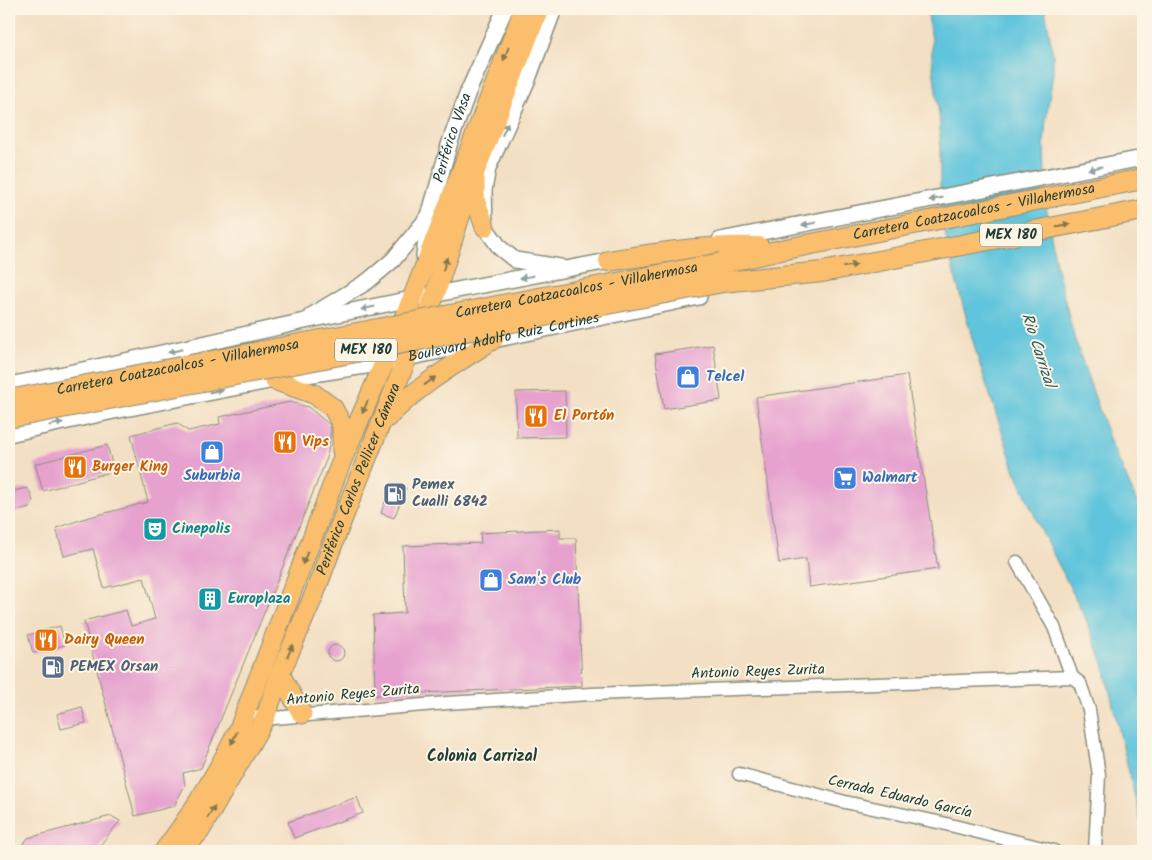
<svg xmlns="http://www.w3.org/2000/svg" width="1152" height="860" font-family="Kalam,sans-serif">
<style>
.water{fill:#5ec4dc;stroke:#3e8088}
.building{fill:#e6a1cf}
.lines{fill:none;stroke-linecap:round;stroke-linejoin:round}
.minor-casing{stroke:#898e7c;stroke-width:15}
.tertiary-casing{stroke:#898e7c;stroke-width:18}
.primary-casing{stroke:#898e7c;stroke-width:21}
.trunk-casing{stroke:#898e7c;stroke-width:22}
.minor{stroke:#fff;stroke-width:12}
.tertiary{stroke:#fff;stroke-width:15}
.primary{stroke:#fabe6d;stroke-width:19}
.trunk{stroke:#fabe6d;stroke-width:20}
.trunk-bridge-casing{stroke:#898e7c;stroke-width:22;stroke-linecap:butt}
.trunk-bridge{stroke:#fabe6d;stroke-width:20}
.oneway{fill:#82774e}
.oneway2{fill:#8f9e9a}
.labels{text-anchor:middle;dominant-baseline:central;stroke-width:4;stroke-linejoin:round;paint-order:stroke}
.shield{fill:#fcf5e5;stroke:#617469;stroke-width:1}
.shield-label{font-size:14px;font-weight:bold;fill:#1f3d34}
.street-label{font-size:15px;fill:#1f3d34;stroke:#fcf5e5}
.shop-label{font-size:15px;font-weight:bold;fill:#366cbe;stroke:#fcf5e5;text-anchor:start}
.food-label{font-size:15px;font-weight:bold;fill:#c56008;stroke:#fcf5e5;text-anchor:start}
.service-label{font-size:15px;font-weight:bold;fill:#4e5e75;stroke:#fcf5e5;text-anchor:start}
.culture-label{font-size:15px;font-weight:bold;fill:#0d838f;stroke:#fcf5e5;text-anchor:start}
.water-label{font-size:16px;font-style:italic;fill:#2f5f5e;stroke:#fcf5e5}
.neighbourhood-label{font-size:16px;font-weight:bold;fill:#1f3d34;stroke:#fcf5e5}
</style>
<rect width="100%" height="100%" fill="#fcf5e5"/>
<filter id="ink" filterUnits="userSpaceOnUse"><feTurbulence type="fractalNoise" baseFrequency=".02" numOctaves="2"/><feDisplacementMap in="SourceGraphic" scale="10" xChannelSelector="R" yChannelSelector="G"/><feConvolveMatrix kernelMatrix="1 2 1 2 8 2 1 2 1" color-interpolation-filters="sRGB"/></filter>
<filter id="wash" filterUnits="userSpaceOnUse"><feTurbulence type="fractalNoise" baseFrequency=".0096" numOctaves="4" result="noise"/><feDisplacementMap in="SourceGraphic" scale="20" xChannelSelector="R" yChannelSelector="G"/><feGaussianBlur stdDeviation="1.12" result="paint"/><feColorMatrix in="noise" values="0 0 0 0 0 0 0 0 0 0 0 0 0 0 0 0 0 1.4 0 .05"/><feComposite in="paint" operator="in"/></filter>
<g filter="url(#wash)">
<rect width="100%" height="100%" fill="#f3dfc3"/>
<polygon class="water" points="927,9 1045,9 1053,55 1053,73 1046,120 1044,143 1046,205 1056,265 1074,337 1110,441 1143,516 1143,831 1103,663 1085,617 1041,530 1015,471 978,359 949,255 940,202 940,123 932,59 932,40"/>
<g id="blocks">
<g class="building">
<polygon points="713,345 721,400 664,409 655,354"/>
<polygon points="907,375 938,569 809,587 806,559 779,563 756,397"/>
<polygon points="565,391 566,437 517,438 516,392"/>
<polygon points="290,402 308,407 330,425 331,431 327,458 201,768 183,773 185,785 174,806 135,816 84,621 126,610 131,626 155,619 144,578 104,588 93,549 64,556 56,528 86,518 148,502 131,435 177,423 188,431 220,424 219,417"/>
<polygon points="107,445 114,471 43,491 35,464"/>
<polygon points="392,483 406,488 394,518 381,513"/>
<polygon points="27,488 30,492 33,501 30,508 9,513 9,492"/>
<polygon points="560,529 560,538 576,538 582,686 375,695 373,615 405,613 403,546 481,543 480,533"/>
<polygon points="60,626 65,645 33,653 28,635"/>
<circle cx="336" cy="653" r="8"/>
<polygon points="82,707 86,723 61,729 57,714"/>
<polygon points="357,797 363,813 294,838 288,822"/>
<polygon points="111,816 120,821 95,851 17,851 28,838"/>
</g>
</g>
</g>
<g filter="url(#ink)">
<use href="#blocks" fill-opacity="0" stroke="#898e7c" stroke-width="1"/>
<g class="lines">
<g class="minor-casing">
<g id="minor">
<polyline points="1017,562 1054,627 1072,677"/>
<polyline points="259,716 274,718 447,703 591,694 1072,677 1080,683 1089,710 1099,775 1095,851"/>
<polyline points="739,774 845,802 942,823 1054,851"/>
</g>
</g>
<g class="tertiary-casing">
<g id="tertiary">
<polyline points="554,9 528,79 488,168 484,190 485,227 500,248 515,260 560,267"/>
<polyline points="720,240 1143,158"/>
<path id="s1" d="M424,256L429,216L450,142L468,92L505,9"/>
<polyline points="311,316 368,281 393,260 429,216"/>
<path d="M9,385C107,366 203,344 300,322C406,299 513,279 619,259"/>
<path id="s2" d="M9,434L109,412L274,380L378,364L699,297"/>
</g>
</g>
<g class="primary-casing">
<g id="primary">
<polyline points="475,179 475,199 485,227"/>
<polyline points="274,380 314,394 333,408 342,425 342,451"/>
<path d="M387,418C419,385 455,364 494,339"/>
<polyline points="280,674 302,714"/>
<path d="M164,851C193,813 218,772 239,729L342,460L412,299L524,9"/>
<path id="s3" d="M182,851L200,831L265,718L280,674L314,595L337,533L407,358L435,295L471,182L539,9"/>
</g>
</g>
<g class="trunk-casing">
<g id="trunk">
<path d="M609,261C660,253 707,245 759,247"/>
<path id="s4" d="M721,263L786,249L1143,179"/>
<polyline points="723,282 822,272 1143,210"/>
</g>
</g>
<use href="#minor" class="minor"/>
<use href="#tertiary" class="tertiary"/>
<use href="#primary" class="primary"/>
<use href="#trunk" class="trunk"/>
<g class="trunk-bridge-casing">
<g id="trunk-bridge">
<path id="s5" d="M9,400L721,263"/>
<polyline points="9,418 723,282"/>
</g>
</g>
<use href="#trunk-bridge" class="trunk-bridge"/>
</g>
<defs><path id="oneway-solid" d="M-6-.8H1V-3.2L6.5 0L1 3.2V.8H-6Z" transform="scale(1.25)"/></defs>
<g class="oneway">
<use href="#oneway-solid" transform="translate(506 54) rotate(111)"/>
<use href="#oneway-solid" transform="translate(1063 225) rotate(-11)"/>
<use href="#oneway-solid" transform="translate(445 264) rotate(-73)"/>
<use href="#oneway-solid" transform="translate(850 266) rotate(-10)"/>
<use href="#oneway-solid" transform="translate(430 381) rotate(-36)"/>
<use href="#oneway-solid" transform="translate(365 407) rotate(113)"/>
<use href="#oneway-solid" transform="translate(305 558) rotate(112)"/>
<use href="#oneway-solid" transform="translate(290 651) rotate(-67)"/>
<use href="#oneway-solid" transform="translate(234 738) rotate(115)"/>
<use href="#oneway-solid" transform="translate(211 812) rotate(-59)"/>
</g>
<g class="oneway2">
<use href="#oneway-solid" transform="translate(505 129) rotate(-66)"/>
<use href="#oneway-solid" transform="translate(1095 168) rotate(169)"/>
<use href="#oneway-solid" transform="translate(936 199) rotate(169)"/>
<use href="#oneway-solid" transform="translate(809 224) rotate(169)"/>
<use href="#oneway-solid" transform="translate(527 277) rotate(169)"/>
<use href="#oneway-solid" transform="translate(368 308) rotate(168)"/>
<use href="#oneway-solid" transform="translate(175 351) rotate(167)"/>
<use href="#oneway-solid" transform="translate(216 391) rotate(-11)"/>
<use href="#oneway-solid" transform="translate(56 424) rotate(-12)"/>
</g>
</g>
<defs>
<g id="shop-square" transform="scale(1.25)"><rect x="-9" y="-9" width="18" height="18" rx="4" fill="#3f7fe0" stroke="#fcf5e5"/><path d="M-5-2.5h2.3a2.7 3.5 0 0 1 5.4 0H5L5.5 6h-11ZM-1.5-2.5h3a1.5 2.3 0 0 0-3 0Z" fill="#fff"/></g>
<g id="restaurant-square" transform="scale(1.25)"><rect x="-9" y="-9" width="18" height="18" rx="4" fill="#e8710a" stroke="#fcf5e5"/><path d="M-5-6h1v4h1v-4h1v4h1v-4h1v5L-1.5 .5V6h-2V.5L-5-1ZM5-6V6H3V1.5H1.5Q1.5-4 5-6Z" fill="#fff"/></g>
<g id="supermarket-square" transform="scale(1.25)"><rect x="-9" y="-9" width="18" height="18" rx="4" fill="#3f7fe0" stroke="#fcf5e5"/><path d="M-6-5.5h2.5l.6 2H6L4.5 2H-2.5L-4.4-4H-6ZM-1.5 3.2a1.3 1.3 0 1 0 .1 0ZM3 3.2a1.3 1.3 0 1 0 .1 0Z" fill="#fff"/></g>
<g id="fuel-square" transform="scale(1.25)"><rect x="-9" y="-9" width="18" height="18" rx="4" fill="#5c6f8a" stroke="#fcf5e5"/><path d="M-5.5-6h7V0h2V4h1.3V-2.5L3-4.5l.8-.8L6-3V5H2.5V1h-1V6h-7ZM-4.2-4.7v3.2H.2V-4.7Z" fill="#fff"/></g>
<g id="theatre-square" transform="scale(1.25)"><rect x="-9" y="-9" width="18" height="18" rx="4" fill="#0f9aa8" stroke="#fcf5e5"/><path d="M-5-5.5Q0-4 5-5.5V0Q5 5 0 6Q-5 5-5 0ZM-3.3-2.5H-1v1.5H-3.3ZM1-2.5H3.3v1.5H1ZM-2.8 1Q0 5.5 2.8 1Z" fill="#fff"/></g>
<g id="building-square" transform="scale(1.25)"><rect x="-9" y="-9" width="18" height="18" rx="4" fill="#0f9aa8" stroke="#fcf5e5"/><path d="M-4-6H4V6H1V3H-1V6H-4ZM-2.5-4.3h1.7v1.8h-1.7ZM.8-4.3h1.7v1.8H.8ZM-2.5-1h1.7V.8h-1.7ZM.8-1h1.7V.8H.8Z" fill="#fff"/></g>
</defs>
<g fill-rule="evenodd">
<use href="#shop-square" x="688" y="377"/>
<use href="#restaurant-square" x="536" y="416"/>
<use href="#restaurant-square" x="285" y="442"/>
<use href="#shop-square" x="212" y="452"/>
<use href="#restaurant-square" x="75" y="467"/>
<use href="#supermarket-square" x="845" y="478"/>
<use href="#fuel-square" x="395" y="494"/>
<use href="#theatre-square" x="155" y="529"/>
<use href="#shop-square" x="491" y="580"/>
<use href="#building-square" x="210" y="599"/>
<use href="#restaurant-square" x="46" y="640"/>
<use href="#fuel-square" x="53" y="667"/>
</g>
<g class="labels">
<g class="shield">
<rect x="980" y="223.5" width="62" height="23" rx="4"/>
<rect x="335" y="338.5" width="62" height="23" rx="4"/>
</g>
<g class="shield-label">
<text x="1011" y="235">MEX 180</text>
<text x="366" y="350">MEX 180</text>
</g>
<g class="street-label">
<text stroke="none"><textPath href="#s1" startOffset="122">Periférico Vhsa</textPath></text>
<text stroke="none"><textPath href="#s4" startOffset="258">Carretera Coatzacoalcos - Villahermosa</textPath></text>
<text stroke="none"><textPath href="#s5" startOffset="578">Carretera Coatzacoalcos - Villahermosa</textPath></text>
<text stroke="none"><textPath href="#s2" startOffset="504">Boulevard Adolfo Ruiz Cortines</textPath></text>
<text stroke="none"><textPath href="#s5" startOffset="172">Carretera Coatzacoalcos - Villahermosa</textPath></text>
<text stroke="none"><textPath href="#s3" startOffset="414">Periférico Carlos Pellicer Cámara</textPath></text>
<text transform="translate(758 672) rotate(-2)">Antonio Reyes Zurita</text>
<text transform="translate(353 695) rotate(-5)">Antonio Reyes Zurita</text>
<text transform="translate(900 797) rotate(13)">Cerrada Eduardo García</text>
</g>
<g class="shop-label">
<text x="706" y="377">Telcel</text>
<text x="212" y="476" text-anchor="middle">Suburbia</text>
<text x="862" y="478">Walmart</text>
<text x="508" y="580">Sam's Club</text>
</g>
<g class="food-label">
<text x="554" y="416">El Portón</text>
<text x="302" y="442">Vips</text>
<text x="92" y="467">Burger King</text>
<text x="64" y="640">Dairy Queen</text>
</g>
<g class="service-label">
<text x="412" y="485">Pemex<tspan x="412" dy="17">Cualli 6842</tspan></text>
<text x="70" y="667">PEMEX Orsan</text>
</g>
<g class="culture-label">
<text x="172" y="529">Cinepolis</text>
<text x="228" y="599">Europlaza</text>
</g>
<g class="water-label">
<text transform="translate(1038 350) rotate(72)">Rio Carrizal</text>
</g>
<g class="neighbourhood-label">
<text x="482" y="756">Colonia Carrizal</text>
</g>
</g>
<rect width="1152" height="860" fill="none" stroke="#fcf5e5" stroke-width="30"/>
</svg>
